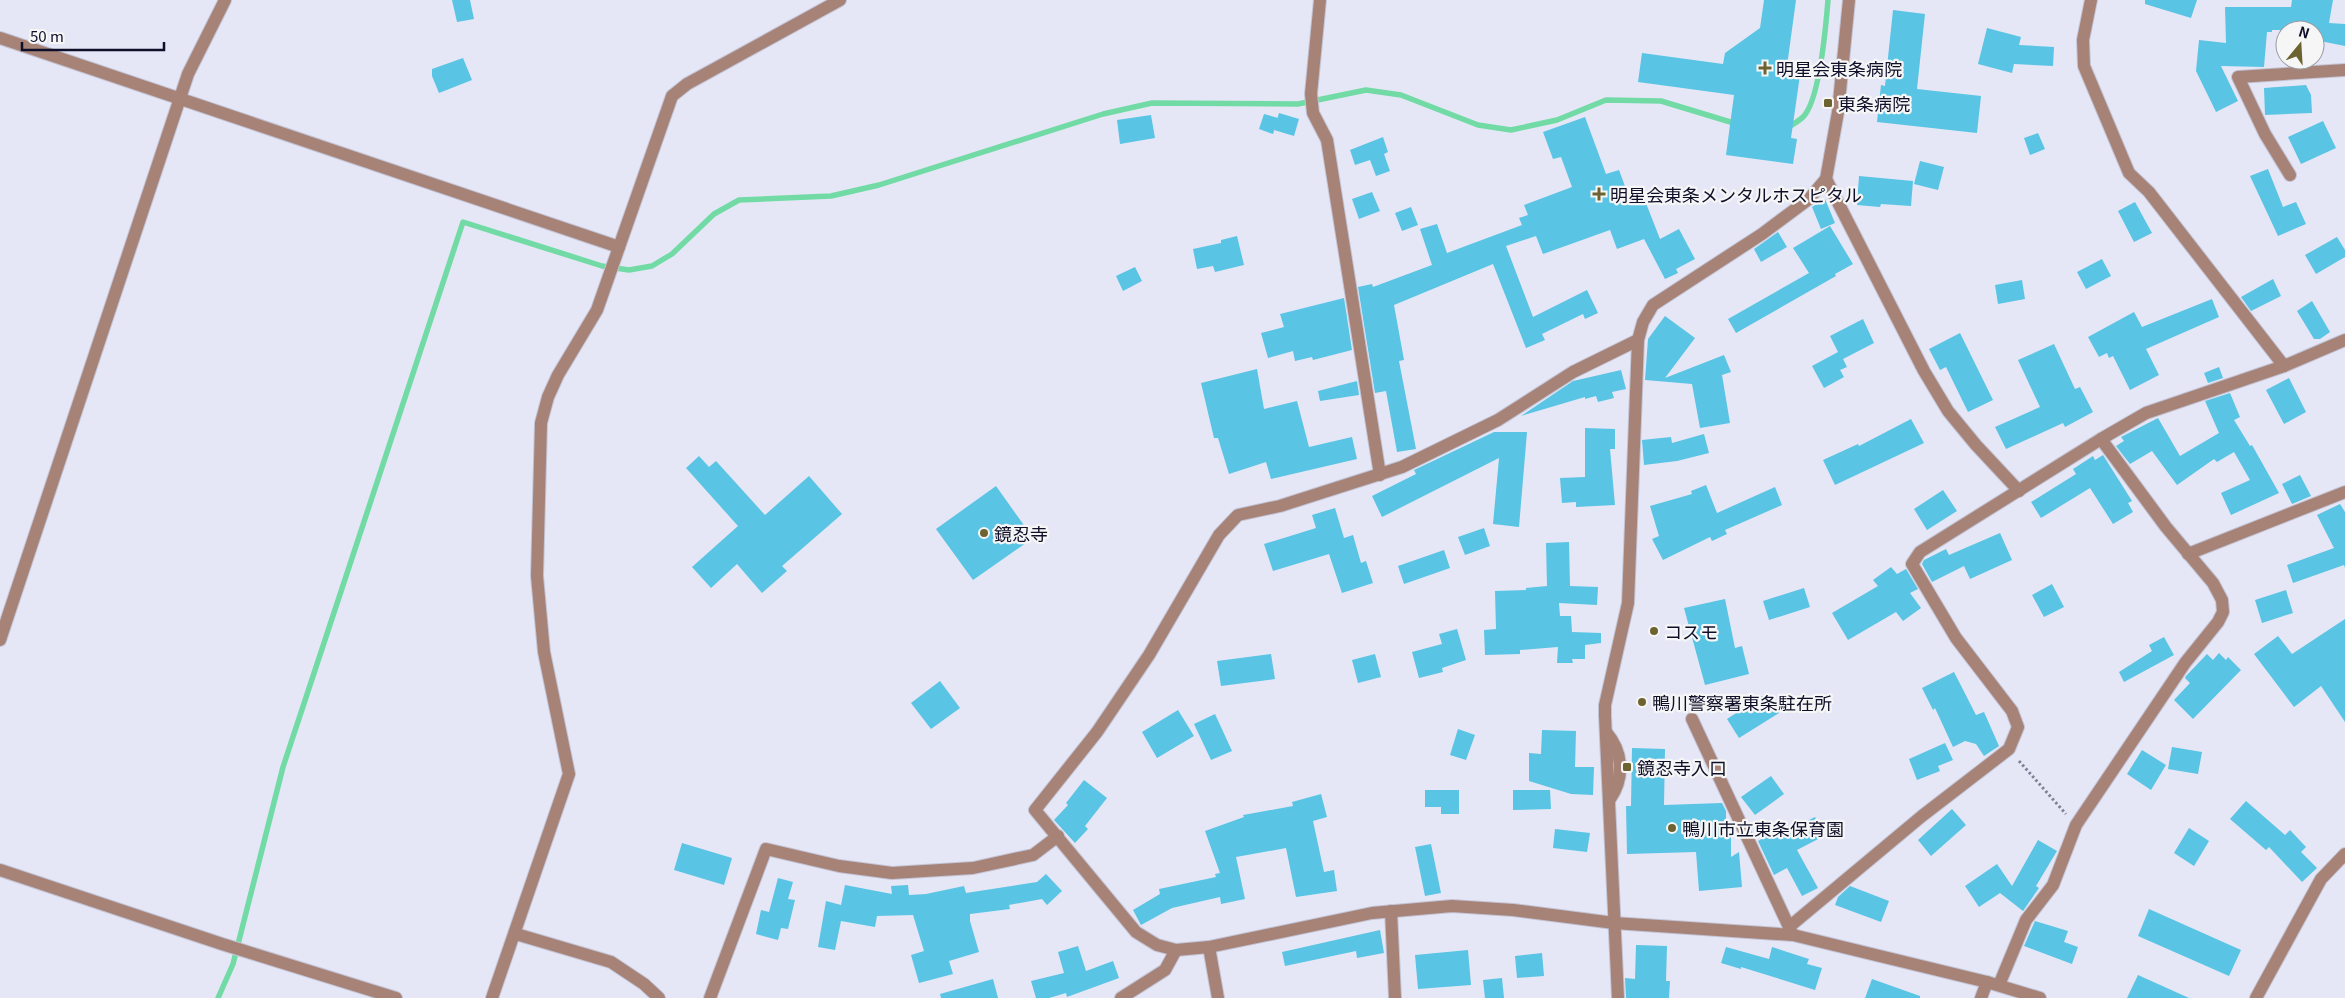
<svg xmlns="http://www.w3.org/2000/svg" width="2345" height="998" font-family="Georgia,'Noto Sans JP',serif">
<style>
.lines{fill:none;stroke-linecap:round;stroke-linejoin:round}
.stream{stroke:#72dba5;stroke-width:5.5}
.building{fill:#59c4e3}
.minor-casing{stroke:#c3c4d6;stroke-width:14}
.path{stroke:#7f8096;stroke-width:3;stroke-dasharray:2.5 2.5;stroke-linecap:butt}
.minor{stroke:#a78377;stroke-width:12}
.poi-dot{fill:#6c6330;stroke:#f5f6f5;stroke-width:2}
.labels{text-anchor:middle;dominant-baseline:central;stroke-width:4.5;stroke-linejoin:round;paint-order:stroke}
.poi-label{font-size:18px;fill:#0f0f2a;stroke:#f5f6f5;text-anchor:start}
</style>
<rect width="100%" height="100%" fill="#e5e7f7"/>
<g class="lines">
<g class="stream">
<path d="M1787,128C1792,125 1799,121 1803,117C1820,100 1826,25 1828,0"/>
<polyline points="218,998 233,964 283,767 463,222 602,266 629,270 652,266 672,254 714,214 739,200 831,196 879,185 1103,114 1152,103 1298,104 1366,90 1401,95 1478,125 1511,130 1557,120 1606,100 1661,101 1737,124"/>
</g>
</g>
<g class="building">
<polygon points="452,0 470,0 474,19 457,22"/>
<polygon points="1764,0 1796,0 1787,66 1801,68 1791,138 1797,139 1793,164 1726,155 1734,95 1638,82 1642,53 1723,64 1725,53 1760,28"/>
<polygon points="2145,0 2197,0 2191,18 2145,4"/>
<polygon points="2292,0 2333,0 2329,23 2345,24 2345,46 2315,40 2315,30 2272,30 2272,32 2267,32 2264,67 2221,66 2238,101 2216,112 2196,71 2199,40 2226,43 2225,7 2291,7"/>
<polygon points="1893,10 1925,14 1917,89 1981,96 1977,133 1877,122 1881,85 1885,86"/>
<polygon points="1987,28 2021,37 2019,45 2054,47 2053,66 2014,64 2012,73 1978,64"/>
<polygon points="463,58 472,80 439,93 432,76 432,69"/>
<polygon points="2306,85 2311,95 2312,113 2265,115 2264,88"/>
<polygon points="1279,113 1299,119 1294,136 1274,130"/>
<polygon points="1264,114 1278,118 1273,134 1259,129"/>
<polygon points="1151,115 1155,138 1120,144 1117,120"/>
<polygon points="1585,117 1606,174 1619,170 1629,197 1642,193 1660,239 1679,229 1695,259 1676,269 1678,273 1665,279 1644,239 1617,249 1610,230 1543,254 1536,236 1506,246 1533,317 1587,290 1598,313 1585,319 1583,314 1542,334 1545,340 1526,348 1493,264 1394,305 1404,360 1399,361 1416,449 1397,452 1386,391 1375,393 1358,287 1372,284 1373,287 1432,265 1420,229 1437,224 1447,253 1522,225 1519,218 1528,215 1524,205 1572,187 1561,157 1553,159 1543,132"/>
<polygon points="2323,121 2336,148 2301,164 2288,137"/>
<polygon points="2038,133 2045,149 2030,155 2024,138"/>
<polygon points="1383,137 1388,152 1384,154 1390,171 1376,176 1370,160 1355,165 1350,150"/>
<polygon points="1920,161 1944,167 1938,190 1914,184"/>
<polygon points="2268,169 2283,207 2296,202 2306,224 2278,236 2250,176"/>
<polygon points="1859,176 1913,181 1911,206 1881,204 1880,207 1857,205"/>
<polygon points="1372,192 1380,211 1359,219 1352,199"/>
<polygon points="1825,199 1835,223 1821,229 1812,207"/>
<polygon points="2135,202 2152,233 2134,242 2118,211"/>
<polygon points="1411,207 1418,225 1402,231 1395,213"/>
<polygon points="1830,226 1853,264 1835,274 1836,276 1736,333 1728,319 1809,273 1793,248"/>
<polygon points="1778,232 1787,247 1761,262 1754,249"/>
<polygon points="1237,236 1244,265 1215,272 1213,266 1197,269 1193,249 1221,243 1221,240"/>
<polygon points="2337,237 2345,250 2345,257 2316,274 2305,255"/>
<polygon points="2102,259 2111,276 2086,289 2077,272"/>
<polygon points="1135,267 1142,281 1123,291 1116,276"/>
<polygon points="2273,279 2281,296 2251,311 2241,297"/>
<polygon points="2022,280 2025,299 1998,304 1995,285"/>
<polygon points="1344,298 1352,350 1313,360 1312,357 1295,361 1293,351 1268,358 1261,333 1284,327 1280,314"/>
<polygon points="2212,299 2219,317 2146,349 2159,375 2130,390 2113,356 2109,358 2107,353 2099,357 2088,337 2134,312 2142,327"/>
<polygon points="2312,301 2330,332 2320,339 2314,339 2297,311"/>
<polygon points="1665,316 1695,338 1665,378 1724,355 1731,372 1722,375 1730,423 1700,428 1692,384 1645,380 1648,339"/>
<polygon points="1863,319 1874,343 1843,359 1847,367 1840,370 1844,377 1824,388 1812,366 1838,352 1830,336"/>
<polygon points="1960,333 1993,400 1968,412 1946,367 1940,370 1929,349"/>
<polygon points="2054,344 2075,389 2080,387 2093,412 2065,427 2063,423 2006,449 1995,427 2040,407 2018,360"/>
<polygon points="2219,367 2223,378 2208,383 2204,373"/>
<polygon points="1257,369 1264,409 1297,401 1309,447 1352,437 1357,459 1271,479 1266,462 1229,474 1218,438 1214,438 1201,383"/>
<polygon points="1621,370 1626,389 1612,392 1614,398 1598,402 1596,396 1585,399 1585,397 1521,416 1573,381"/>
<polygon points="2289,378 2306,412 2284,424 2266,390"/>
<polygon points="1357,381 1359,395 1320,401 1318,391"/>
<polygon points="2230,393 2240,417 2234,420 2250,446 2252,445 2279,493 2231,515 2221,493 2250,480 2234,452 2217,462 2214,459 2177,485 2152,451 2130,464 2116,446 2124,441 2121,437 2158,418 2180,456 2219,433 2205,401"/>
<polygon points="1911,419 1924,443 1835,485 1823,460 1858,444 1859,446"/>
<polygon points="1585,428 1615,429 1615,449 1610,449 1615,505 1576,507 1576,502 1562,503 1560,478 1585,477"/>
<polygon points="1494,432 1527,432 1519,527 1493,524 1499,458 1382,517 1372,496 1416,474 1414,470"/>
<polygon points="1704,434 1709,453 1677,461 1644,465 1642,440 1671,437 1672,443"/>
<polygon points="2103,455 2132,501 2128,503 2133,512 2113,524 2090,488 2041,518 2031,502 2076,474 2073,469 2093,456 2095,460"/>
<polygon points="699,456 709,467 716,461 765,515 809,476 842,514 782,566 787,571 762,593 737,564 711,588 692,567 738,526 686,468"/>
<polygon points="2300,475 2311,496 2292,504 2282,484"/>
<polygon points="1706,485 1717,513 1775,487 1782,505 1725,530 1727,534 1712,541 1710,537 1663,560 1652,539 1659,536 1650,506 1692,494 1691,491"/>
<polygon points="996,486 1033,538 973,580 936,529"/>
<polygon points="1943,490 1957,511 1927,530 1914,509"/>
<polygon points="2340,504 2345,512 2345,568 2344,565 2293,583 2287,565 2334,548 2317,515"/>
<polygon points="1335,508 1344,538 1353,535 1361,563 1366,561 1373,583 1342,593 1329,554 1273,571 1264,544 1316,528 1312,515"/>
<polygon points="1484,528 1490,546 1465,555 1458,537"/>
<polygon points="2000,533 2012,560 1970,579 1964,566 1932,582 1922,564 1924,560 1946,549 1949,555"/>
<polygon points="1569,542 1570,586 1598,587 1597,605 1559,603 1560,616 1571,616 1572,632 1601,633 1601,643 1585,645 1585,659 1572,659 1573,663 1557,663 1558,647 1520,650 1520,654 1485,655 1484,630 1496,629 1495,591 1526,590 1526,588 1547,586 1546,543"/>
<polygon points="1444,550 1450,568 1404,584 1398,566"/>
<polygon points="1891,567 1897,574 1906,569 1918,589 1910,593 1921,608 1903,621 1896,612 1848,640 1832,613 1878,586 1873,580"/>
<polygon points="2052,584 2064,607 2044,617 2032,595"/>
<polygon points="1804,588 1810,607 1769,620 1763,601"/>
<polygon points="2286,590 2293,613 2262,623 2255,600"/>
<polygon points="1725,599 1735,648 1742,646 1749,674 1705,685 1684,608"/>
<polygon points="2345,619 2345,722 2321,686 2294,707 2254,654 2278,636 2292,654"/>
<polygon points="1457,629 1466,660 1442,668 1443,672 1419,678 1412,652 1442,644 1439,634"/>
<polygon points="2164,637 2174,655 2124,682 2119,672 2152,651 2149,645"/>
<polygon points="2219,653 2226,660 2228,657 2241,670 2193,719 2174,700 2190,683 2185,678 2186,676 2207,654 2213,660"/>
<polygon points="1271,654 1275,679 1221,686 1217,661"/>
<polygon points="1375,654 1381,677 1358,683 1352,660"/>
<polygon points="1954,672 1976,715 1984,712 1999,746 1984,756 1976,744 1965,741 1953,747 1935,708 1933,710 1922,688"/>
<polygon points="940,681 960,708 931,729 911,703"/>
<polygon points="1762,696 1768,696 1779,713 1739,738 1727,719"/>
<polygon points="1178,710 1194,736 1157,758 1142,732"/>
<polygon points="1215,714 1232,751 1211,760 1194,724"/>
<polygon points="1458,729 1475,735 1466,760 1450,755"/>
<polygon points="1542,730 1576,731 1575,767 1594,767 1593,795 1571,794 1529,781 1529,753 1541,754"/>
<polygon points="1945,743 1953,760 1938,766 1940,771 1917,780 1909,759"/>
<polygon points="2172,747 2202,752 2198,774 2168,769"/>
<polygon points="1632,748 1665,749 1664,805 1722,803 1726,811 1726,834 1731,834 1731,857 1739,852 1742,887 1699,891 1696,852 1627,854 1626,806 1631,806"/>
<polygon points="2142,750 2166,765 2151,790 2127,774"/>
<polygon points="1771,776 1784,794 1755,815 1741,797"/>
<polygon points="1084,780 1107,798 1085,826 1088,829 1075,843 1054,820 1068,805 1066,803"/>
<polygon points="1425,790 1459,790 1459,814 1441,814 1441,807 1425,807"/>
<polygon points="1513,790 1550,790 1551,809 1513,810"/>
<polygon points="1321,794 1327,817 1313,821 1324,872 1334,870 1337,891 1296,897 1286,848 1236,857 1245,899 1221,904 1220,897 1172,908 1141,925 1133,910 1160,894 1159,889 1216,877 1215,874 1220,873 1205,831 1244,817 1243,815 1293,806 1292,802"/>
<polygon points="2246,801 2285,835 2290,830 2306,847 2301,852 2317,868 2302,882 2269,847 2266,850 2230,819"/>
<polygon points="1952,809 1966,825 1931,856 1918,840"/>
<polygon points="1815,817 1823,834 1819,836 1820,838 1797,850 1818,888 1802,896 1787,868 1774,875 1758,841 1776,830 1779,835"/>
<polygon points="2189,828 2209,841 2194,866 2174,853"/>
<polygon points="1555,829 1590,833 1587,852 1553,848"/>
<polygon points="2038,840 2057,851 2036,886 2039,888 2023,911 2000,893 1979,907 1965,886 1997,864 2012,886"/>
<polygon points="682,843 732,858 724,885 674,870"/>
<polygon points="1431,844 1441,893 1425,896 1415,847"/>
<polygon points="1046,874 1062,891 1047,905 1042,899 1009,905 1010,909 970,914 970,921 979,952 949,961 953,974 919,983 911,955 924,951 913,915 877,916 875,927 841,921 835,950 818,947 826,901 841,905 845,885 892,894 891,886 908,885 909,895 926,894 964,886 966,893 1037,882"/>
<polygon points="778,878 793,882 788,899 795,900 788,929 781,928 778,940 756,934 761,910 769,912"/>
<polygon points="1850,886 1889,901 1881,922 1835,905 1838,897"/>
<polygon points="2149,909 2241,950 2229,976 2138,936"/>
<polygon points="2035,921 2068,931 2064,942 2078,947 2072,964 2024,946"/>
<polygon points="1380,930 1384,953 1357,958 1356,951 1285,966 1282,952"/>
<polygon points="1636,945 1667,946 1666,981 1670,981 1669,998 1626,998 1625,978 1635,979"/>
<polygon points="1078,946 1086,971 1113,961 1119,978 1067,997 1066,993 1049,998 1036,998 1031,981 1064,973 1058,952"/>
<polygon points="1726,947 1769,959 1772,947 1809,959 1807,964 1822,968 1815,990 1741,967 1741,969 1721,963"/>
<polygon points="1468,950 1471,985 1418,989 1415,955"/>
<polygon points="1542,953 1544,976 1517,978 1515,956"/>
<polygon points="2138,975 2189,998 2127,998"/>
<polygon points="1502,978 1504,998 1485,998 1483,980"/>
<polygon points="993,979 998,998 941,998 940,994"/>
<polygon points="1872,979 1920,996 1920,998 1865,998"/>
</g>
<g class="lines">
<g class="minor-casing">
<g id="minor">
<polyline points="1320,0 1311,94 1313,113 1327,140 1380,475"/>
<polyline points="2091,0 2083,40 2084,66 2129,173 2149,192 2284,366"/>
<polyline points="0,38 619,247"/>
<polyline points="2290,175 2265,134 2238,77 2345,70"/>
<polyline points="1826,179 1924,371 1948,411 1976,445 2019,491"/>
<polyline points="1638,340 1573,372 1498,420 1402,467 1280,506 1238,515 1219,535 1149,655 1097,732 1035,810 1136,932 1157,945 1176,950 1209,947 1372,913 1452,906 1513,910 1614,923 1793,935 1987,982 2040,998"/>
<polyline points="2188,554 2345,492"/>
<polyline points="0,640 188,74 225,0"/>
<polyline points="1692,719 1789,927"/>
<path d="M1606,732C1623,752 1625,777 1610,799"/>
<polyline points="0,870 222,944 396,998"/>
<polyline points="1391,911 1395,998"/>
<polyline points="516,934 611,962 644,984 659,998"/>
<polyline points="1793,935 1789,927 1922,816 2009,749 2018,727 2012,711 1956,638 1912,564 1920,552 2101,439 2146,413 2284,366 2345,340"/>
<polyline points="1209,947 1218,998"/>
<polyline points="1999,985 2026,920 2053,885 2076,825 2185,663 2218,622 2223,612 2222,600 2213,583 2166,527 2101,439"/>
<polyline points="492,998 569,774 544,652 537,576 541,423 548,397 558,375 597,310 672,96 687,84 840,0"/>
<polyline points="710,998 766,849 839,866 892,873 973,868 1033,855 1058,836"/>
<polyline points="1121,998 1165,970 1176,950"/>
<polyline points="1618,998 1605,716 1605,705 1628,603 1638,340 1643,322 1653,305 1762,234 1809,199 1826,179 1838,112 1849,0"/>
<polyline points="1981,998 1987,982"/>
<polyline points="2256,998 2321,879 2345,854"/>
</g>
</g>
<polyline class="path" points="2019,761 2066,814"/>
<use href="#minor" class="minor"/>
</g>
<g class="poi-dot">
<path d="M1762.5 60.5h5v5h5v5h-5v5h-5v-5h-5v-5h5z"/>
<rect x="1823" y="98" width="10" height="10" rx="2.5"/>
<path d="M1596.5 186.5h5v5h5v5h-5v5h-5v-5h-5v-5h5z"/>
<circle cx="984" cy="533" r="5"/>
<circle cx="1654" cy="631" r="5"/>
<circle cx="1642" cy="702" r="5"/>
<rect x="1622" y="762" width="10" height="10" rx="2.5"/>
<circle cx="1672" cy="828" r="5"/>
</g>
<g class="labels">
<g class="poi-label">
<text x="1776" y="68">明星会東条病院</text>
<text x="1838" y="103">東条病院</text>
<text x="1610" y="194">明星会東条メンタルホスピタル</text>
<text x="994" y="533">鏡忍寺</text>
<text x="1664" y="631">コスモ</text>
<text x="1652" y="702">鴨川警察署東条駐在所</text>
<text x="1637" y="767">鏡忍寺入口</text>
<text x="1682" y="828">鴨川市立東条保育園</text>
</g>
</g>
<g transform="translate(2300 45) rotate(18)"><circle r="24" fill="#f5f6f5" stroke="#999aa4"/>
<path d="M0-4L9 19L0 12L-9 19Z" fill="#6c6330"/>
<text y="-8" font-size="14" font-weight="bold" text-anchor="middle" fill="#0f0f2a">N</text>
</g>
<path d="M22 42v8h142v-8" fill="none" stroke="#0f0f2a" stroke-width="2.5"/>
<text x="30" y="42" font-size="15" fill="#0f0f2a" stroke="#f5f6f5" stroke-width="4" paint-order="stroke">50 m</text>
</svg>
